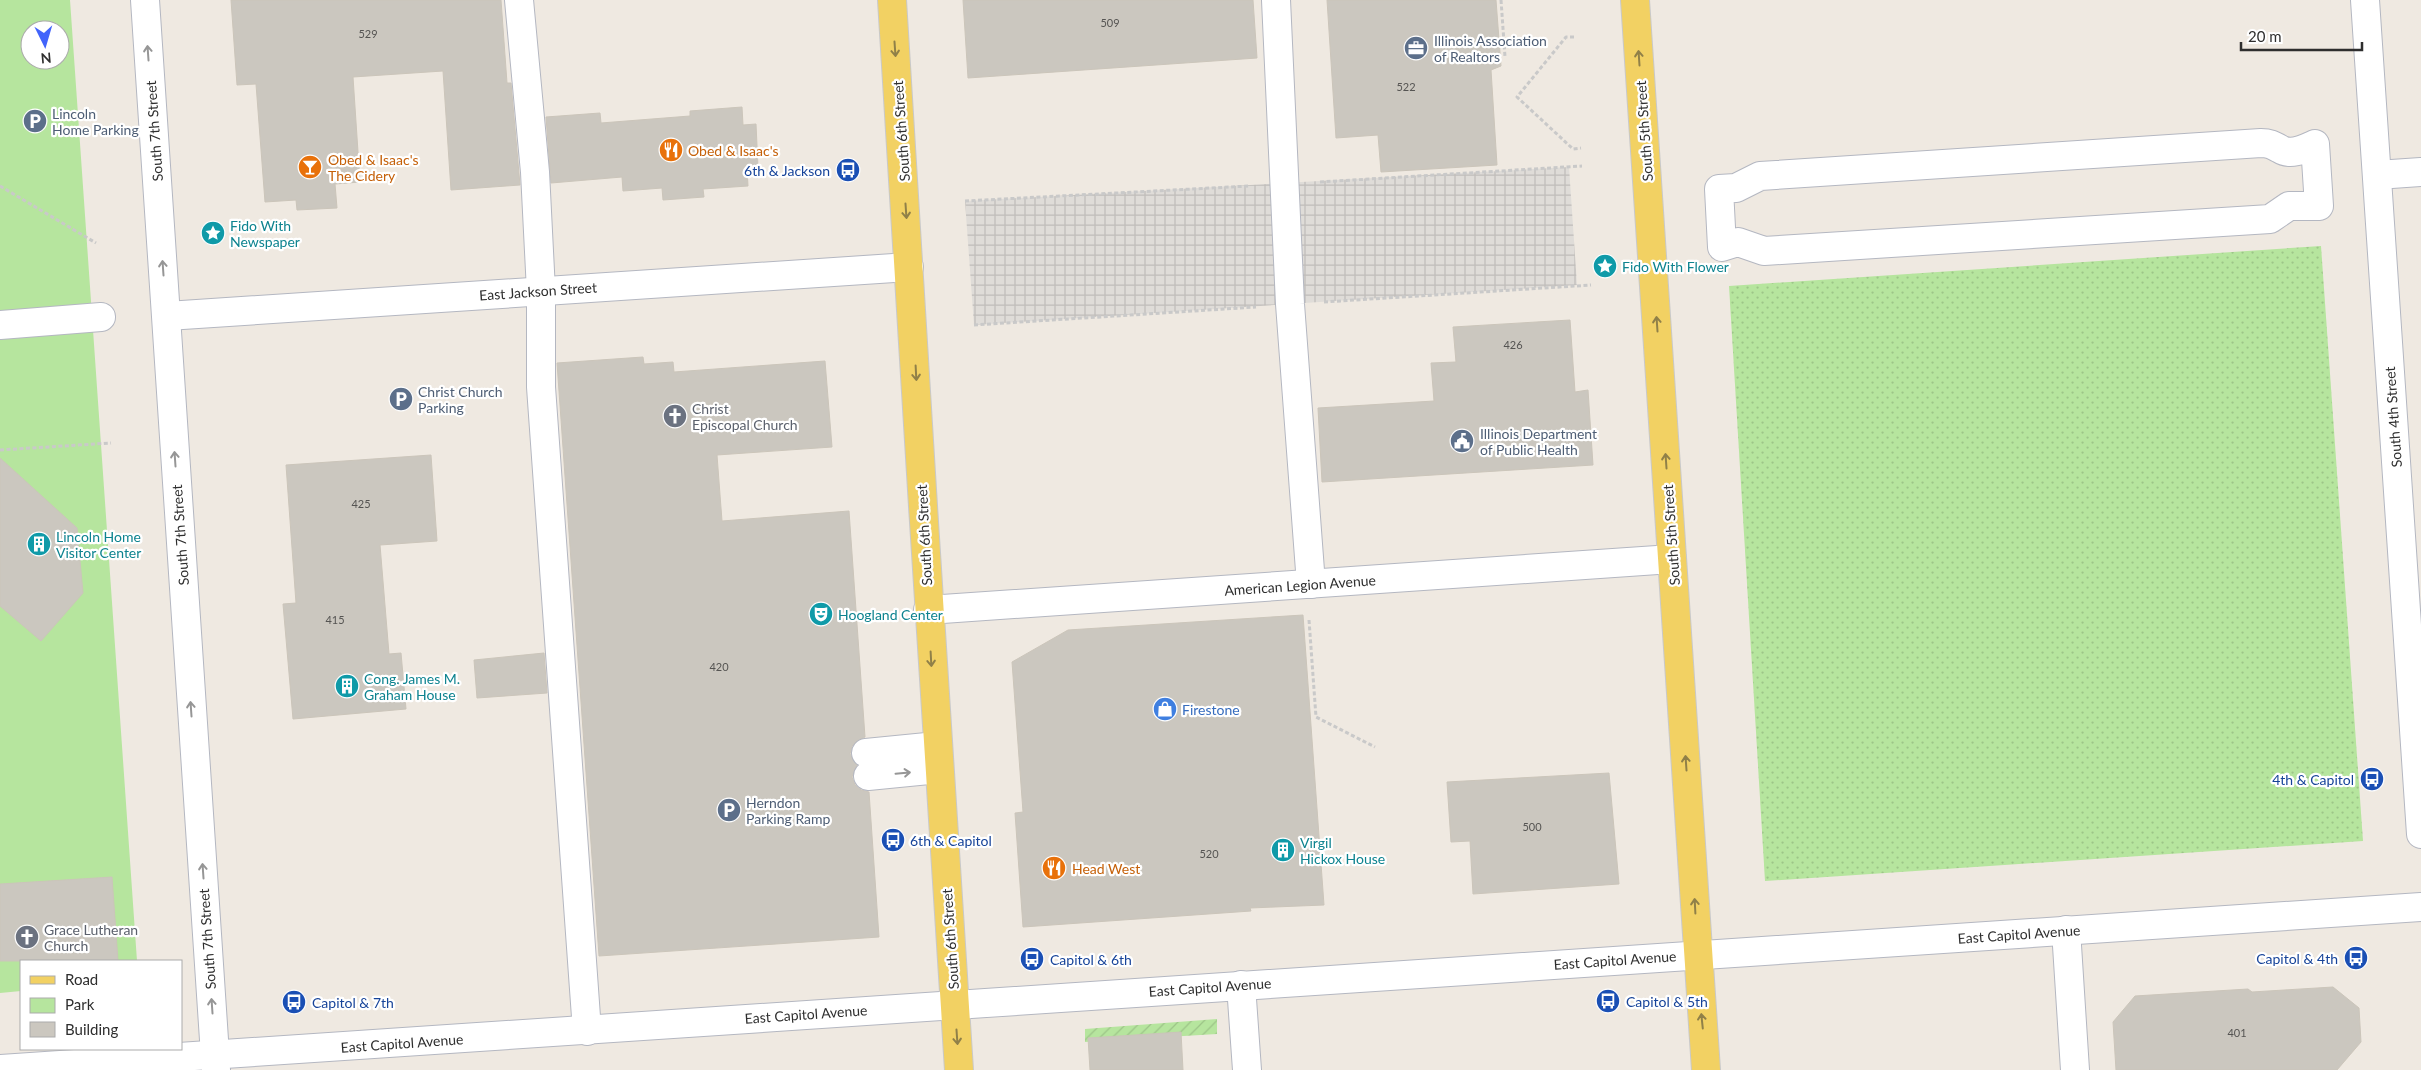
<svg xmlns="http://www.w3.org/2000/svg" width="2421" height="1070" font-family="Lato,sans-serif">
<style>
.grass{fill:url(#grass-dots)}
.park{fill:#b6e59e;fill-rule:evenodd}
.garden{fill:url(#garden-furrows)}
.plaza{fill:url(#plaza-grid)}
.building{fill:#cbc7bf;stroke:#cbc5ba}
.lines{fill:none;stroke-linecap:round;stroke-linejoin:round}
.minor-casing{stroke:#b4b7c1;stroke-width:30}
.major-casing{stroke:#c9c9c9;stroke-width:30}
.path{stroke:#c9c9c9;stroke-width:3;stroke-dasharray:4 2.5;stroke-linecap:butt}
.minor{stroke:#fff;stroke-width:28}
.major{stroke:#f2d163;stroke-width:28}
.oneway{stroke:#908048}
.oneway2{stroke:#969696}
.labels{text-anchor:middle;dominant-baseline:central;stroke-width:4.5;stroke-linejoin:round;paint-order:stroke}
.number-label{font-size:11px;fill:#555452}
.service-label{font-size:14px;fill:#4e5e75;stroke:#fff;text-anchor:start}
.street-label{font-size:14px;fill:#2e2e2e;stroke:#fff}
.food-label{font-size:14px;fill:#c56008;stroke:#fff;text-anchor:start}
.transit-label{font-size:14px;fill:#164399;stroke:#fff;text-anchor:start}
.culture-label{font-size:14px;fill:#0d838f;stroke:#fff;text-anchor:start}
.worship-label{font-size:14px;fill:#5b616d;stroke:#fff;text-anchor:start}
.shop-label{font-size:14px;fill:#366cbe;stroke:#fff;text-anchor:start}
</style>
<defs>
<pattern id="grass-dots" width="8" height="8" patternUnits="userSpaceOnUse" patternTransform="scale(1.25)"><rect width="8" height="8" fill="#b6e59e"/><path d="M2 2h.1M6 6h.1" fill="none" stroke="#9dc588" stroke-width="1.8" stroke-linecap="round"/></pattern>
<pattern id="garden-furrows" width="10" height="10" patternUnits="userSpaceOnUse" patternTransform="scale(1.25)"><rect width="10" height="10" fill="#b6e59e"/><path d="M-1 1l2-2M0 10L10 0M9 11l2-2" fill="none" stroke="#9dc588"/></pattern>
<pattern id="plaza-grid" width="8" height="8" patternUnits="userSpaceOnUse" patternTransform="scale(1.25)"><rect width="8" height="8" fill="#dfdcd8"/><path d="M0 4h8M4 0v8" fill="none" stroke="#c0bdba"/></pattern>
</defs>
<rect width="100%" height="100%" fill="#efe9e1"/>
<polygon class="grass" points="2321,246 2363,841 1765,881 1729,286"/>
<path class="park" d="M0,0H70L137,961H21V991L0,993ZM30,30H60V60H30Z"/>
<polygon class="garden" points="1217,1019 1217,1034 1085,1042 1085,1029"/>
<polygon class="plaza" points="1569,167 1577,285 974,325 965,201"/>
<g class="building">
<polygon points="231,0 501,0 507,83 511,83 520,185 451,190 443,71 353,77 360,182 335,184 337,208 297,210 296,200 265,202 256,84 237,85"/>
<polygon points="963,0 1253,0 1257,58 968,78"/>
<polygon points="1327,0 1496,0 1501,66 1491,70 1497,165 1381,172 1378,135 1336,138"/>
<polygon points="742,107 743,125 756,124 758,168 747,169 748,186 703,189 704,197 663,200 662,188 623,191 622,177 551,183 546,117 600,113 601,123 690,116 690,111"/>
<polygon points="1570,320 1575,392 1588,390 1593,465 1322,482 1318,408 1434,401 1431,363 1456,362 1453,327"/>
<polygon points="643,357 644,364 673,362 674,372 825,361 832,447 717,455 722,521 849,511 865,737 857,741 852,746 850,754 857,765 852,777 855,785 861,790 869,792 879,937 599,956 557,363"/>
<polygon points="431,455 437,541 380,545 389,654 401,653 406,709 293,719 283,604 296,603 286,465"/>
<polygon points="0,458 77,528 83,593 41,641 0,606"/>
<polygon points="1303,615 1324,905 1250,908 1251,911 1023,927 1015,813 1023,812 1012,662 1068,630"/>
<polygon points="544,653 547,693 477,698 474,660"/>
<polygon points="1609,773 1619,884 1473,894 1470,841 1451,842 1447,782"/>
<polygon points="112,877 118,961 0,961 0,884"/>
<polygon points="2333,987 2359,1008 2361,1042 2337,1070 2116,1070 2113,1022 2135,996 2248,989 2252,992"/>
<polygon points="1181,1032 1183,1070 1090,1070 1088,1038"/>
</g>
<g class="lines">
<g class="minor-casing">
<g id="minor">
<polyline points="145,0 216,1070"/>
<polyline points="519,0 535,172 541,291 541,387 587,1031"/>
<polyline points="1276,0 1290,304 1311,584"/>
<polyline points="2365,0 2421,834"/>
<path d="M2261,143C2269,143 2273,145 2280,149C2291,156 2304,149 2315,144L2319,206H2289L2270,219L1764,251L1738,242L1722,247L1719,189L1736,188L1760,176Z"/>
<polyline points="2377,175 2421,172"/>
<polyline points="167,316 909,267"/>
<polyline points="0,325 101,317"/>
<polyline points="928,610 1672,559"/>
<polyline points="866,753 937,746"/>
<polyline points="868,776 939,769"/>
<polyline points="2066,930 2075,1070"/>
<polyline points="1241,985 1247,1070"/>
<polyline points="0,1069 2421,907"/>
</g>
</g>
<g class="major-casing">
<g id="major">
<path d="M892,0C915,357 934,713 959,1070"/>
<polyline points="1635,0 1706,1070"/>
</g>
</g>
<g class="path">
<polyline points="1501,0 1505,57"/>
<polyline points="1574,37 1566,37 1517,97 1573,149 1581,148"/>
<polyline points="1320,182 1582,166"/>
<polyline points="0,186 96,243"/>
<polyline points="965,201 1249,186"/>
<polyline points="1324,302 1591,285"/>
<polyline points="974,325 1256,307"/>
<polyline points="0,450 111,443"/>
<polyline points="1309,620 1316,717 1375,747"/>
</g>
<use href="#minor" class="minor"/>
<use href="#major" class="major"/>
</g>
<defs><path id="oneway-shaft" d="M-6 0H5M1.5-3L5.5 0L1.5 3" fill="none" stroke-width="1.6" stroke-linecap="round" stroke-linejoin="round" transform="scale(1.25)"/></defs>
<g class="oneway">
<use href="#oneway-shaft" transform="translate(895 49) rotate(86)"/>
<use href="#oneway-shaft" transform="translate(1639 58) rotate(-94)"/>
<use href="#oneway-shaft" transform="translate(906 211) rotate(86)"/>
<use href="#oneway-shaft" transform="translate(1657 324) rotate(-94)"/>
<use href="#oneway-shaft" transform="translate(916 373) rotate(87)"/>
<use href="#oneway-shaft" transform="translate(1666 461) rotate(-94)"/>
<use href="#oneway-shaft" transform="translate(931 659) rotate(87)"/>
<use href="#oneway-shaft" transform="translate(1686 763) rotate(-94)"/>
<use href="#oneway-shaft" transform="translate(1695 906) rotate(-93)"/>
<use href="#oneway-shaft" transform="translate(1702 1021) rotate(-96)"/>
<use href="#oneway-shaft" transform="translate(957 1037) rotate(86)"/>
</g>
<g class="oneway2">
<use href="#oneway-shaft" transform="translate(148 53) rotate(-94)"/>
<use href="#oneway-shaft" transform="translate(163 268) rotate(-94)"/>
<use href="#oneway-shaft" transform="translate(175 459) rotate(-94)"/>
<use href="#oneway-shaft" transform="translate(191 709) rotate(-94)"/>
<use href="#oneway-shaft" transform="translate(903 773) rotate(-5)"/>
<use href="#oneway-shaft" transform="translate(203 871) rotate(-94)"/>
<use href="#oneway-shaft" transform="translate(212 1006) rotate(-94)"/>
</g>
<defs>
<g id="office-disc" transform="scale(1.25)"><circle r="9.5" fill="#5c6f8a" stroke="#fff"/><path d="M-6-3h4V-5.5h4V-3h4V5H-6ZM-1-4.5V-3h2v-1.5ZM-6 0V1H6V0Z" fill="#fff"/></g>
<g id="parking-disc" transform="scale(1.25)"><circle r="9.5" fill="#5c6f8a" stroke="#fff"/><path d="M-3.5-5.5H1a3.5 3.5 0 0 1 0 7H-1V5.5H-3.5ZM-1-3.4V-.6H.8a1.4 1.4 0 0 0 0-2.8Z" fill="#fff"/></g>
<g id="restaurant-disc" transform="scale(1.25)"><circle r="9.5" fill="#e8710a" stroke="#fff"/><path d="M-5-6h1v4h1v-4h1v4h1v-4h1v5L-1.5 .5V6h-2V.5L-5-1ZM5-6V6H3V1.5H1.5Q1.5-4 5-6Z" fill="#fff"/></g>
<g id="bar-disc" transform="scale(1.25)"><circle r="9.5" fill="#e8710a" stroke="#fff"/><path d="M-6-5H6L.8 .8V4.5H3.5V6h-7V4.5H-.8V.8Z" fill="#fff"/></g>
<g id="bus-disc" transform="scale(1.25)"><circle r="9.5" fill="#1a4fb4" stroke="#fff"/><path d="M-5-6H5V4H4V6H2V4H-2V6H-4V4H-5ZM-3.5-4V0h7V-4ZM-3.5 1.2v1.5H-2V1.2ZM2 1.2v1.5H3.5V1.2Z" fill="#fff"/></g>
<g id="sight-disc" transform="scale(1.25)"><circle r="9.5" fill="#0f9aa8" stroke="#fff"/><path d="M0-6L1.8-2.2L6-1.7L2.9 1.2L3.7 5.4L0 3.3L-3.7 5.4L-2.9 1.2L-6-1.7L-1.8-2.2Z" fill="#fff"/></g>
<g id="church-disc" transform="scale(1.25)"><circle r="9.5" fill="#6b7280" stroke="#fff"/><path d="M-1.2-6h2.4v3.5h3.3v2.4h-3.3V6h-2.4V-.1h-3.3v-2.4h3.3Z" fill="#fff"/></g>
<g id="civic-disc" transform="scale(1.25)"><circle r="9.5" fill="#5c6f8a" stroke="#fff"/><path d="M-.6-6.5H3V-4.5H.6V-3L4-1V1h2V6H-6V1h2V-1L-.6-3ZM-1.2 2.5V6h2.4V2.5Z" fill="#fff"/></g>
<g id="building-disc" transform="scale(1.25)"><circle r="9.5" fill="#0f9aa8" stroke="#fff"/><path d="M-4-6H4V6H1V3H-1V6H-4ZM-2.5-4.3h1.7v1.8h-1.7ZM.8-4.3h1.7v1.8H.8ZM-2.5-1h1.7V.8h-1.7ZM.8-1h1.7V.8H.8Z" fill="#fff"/></g>
<g id="theatre-disc" transform="scale(1.25)"><circle r="9.5" fill="#0f9aa8" stroke="#fff"/><path d="M-5-5.5Q0-4 5-5.5V0Q5 5 0 6Q-5 5-5 0ZM-3.3-2.5H-1v1.5H-3.3ZM1-2.5H3.3v1.5H1ZM-2.8 1Q0 5.5 2.8 1Z" fill="#fff"/></g>
<g id="shop-disc" transform="scale(1.25)"><circle r="9.5" fill="#3f7fe0" stroke="#fff"/><path d="M-5-2.5h2.3a2.7 3.5 0 0 1 5.4 0H5L5.5 6h-11ZM-1.5-2.5h3a1.5 2.3 0 0 0-3 0Z" fill="#fff"/></g>
</defs>
<g fill-rule="evenodd">
<use href="#office-disc" x="1416" y="48"/>
<use href="#parking-disc" x="35" y="121"/>
<use href="#restaurant-disc" x="671" y="150"/>
<use href="#bar-disc" x="310" y="167"/>
<use href="#bus-disc" x="848" y="170"/>
<use href="#sight-disc" x="213" y="233"/>
<use href="#sight-disc" x="1605" y="266"/>
<use href="#parking-disc" x="401" y="399"/>
<use href="#church-disc" x="675" y="416"/>
<use href="#civic-disc" x="1462" y="441"/>
<use href="#building-disc" x="39" y="544"/>
<use href="#theatre-disc" x="821" y="614"/>
<use href="#building-disc" x="347" y="686"/>
<use href="#shop-disc" x="1165" y="709"/>
<use href="#bus-disc" x="2372" y="779"/>
<use href="#parking-disc" x="729" y="810"/>
<use href="#bus-disc" x="893" y="840"/>
<use href="#building-disc" x="1283" y="850"/>
<use href="#restaurant-disc" x="1054" y="868"/>
<use href="#church-disc" x="27" y="937"/>
<use href="#bus-disc" x="2356" y="958"/>
<use href="#bus-disc" x="1032" y="959"/>
<use href="#bus-disc" x="1608" y="1001"/>
<use href="#bus-disc" x="294" y="1002"/>
</g>
<g class="labels">
<g class="number-label">
<text x="1110" y="22">509</text>
<text x="368" y="33">529</text>
<text x="1406" y="86">522</text>
<text x="1513" y="344">426</text>
<text x="361" y="503">425</text>
<text x="335" y="619">415</text>
<text x="719" y="666">420</text>
<text x="1532" y="826">500</text>
<text x="1209" y="853">520</text>
<text x="2237" y="1032">401</text>
</g>
<g class="service-label">
<text x="1434" y="40">Illinois Association<tspan x="1434" dy="16">of Realtors</tspan></text>
<text x="52" y="113">Lincoln<tspan x="52" dy="16">Home Parking</tspan></text>
<text x="418" y="391">Christ Church<tspan x="418" dy="16">Parking</tspan></text>
<text x="1480" y="433">Illinois Department<tspan x="1480" dy="16">of Public Health</tspan></text>
<text x="746" y="802">Herndon<tspan x="746" dy="16">Parking Ramp</tspan></text>
</g>
<g class="street-label">
<text transform="translate(154 131) rotate(-94)">South 7th Street</text>
<text transform="translate(901 131) rotate(-94)">South 6th Street</text>
<text transform="translate(1644 131) rotate(-94)">South 5th Street</text>
<text transform="translate(538 291) rotate(-4)">East Jackson Street</text>
<text transform="translate(2393 417) rotate(-94)">South 4th Street</text>
<text transform="translate(180 535) rotate(-94)">South 7th Street</text>
<text transform="translate(924 535) rotate(-93)">South 6th Street</text>
<text transform="translate(1671 535) rotate(-94)">South 5th Street</text>
<text transform="translate(1300 585) rotate(-4)">American Legion Avenue</text>
<text transform="translate(2019 934) rotate(-4)">East Capitol Avenue</text>
<text transform="translate(207 939) rotate(-94)">South 7th Street</text>
<text transform="translate(950 939) rotate(-94)">South 6th Street</text>
<text transform="translate(1615 960) rotate(-4)">East Capitol Avenue</text>
<text transform="translate(1210 987) rotate(-4)">East Capitol Avenue</text>
<text transform="translate(806 1014) rotate(-4)">East Capitol Avenue</text>
<text transform="translate(402 1043) rotate(-4)">East Capitol Avenue</text>
</g>
<g class="food-label">
<text x="688" y="150">Obed &amp; Isaac's</text>
<text x="328" y="159">Obed &amp; Isaac's<tspan x="328" dy="16">The Cidery</tspan></text>
<text x="1072" y="868">Head West</text>
</g>
<g class="transit-label">
<text x="830" y="170" text-anchor="end">6th &amp; Jackson</text>
<text x="2354" y="779" text-anchor="end">4th &amp; Capitol</text>
<text x="910" y="840">6th &amp; Capitol</text>
<text x="2338" y="958" text-anchor="end">Capitol &amp; 4th</text>
<text x="1050" y="959">Capitol &amp; 6th</text>
<text x="1626" y="1001">Capitol &amp; 5th</text>
<text x="312" y="1002">Capitol &amp; 7th</text>
</g>
<g class="culture-label">
<text x="230" y="225">Fido With<tspan x="230" dy="16">Newspaper</tspan></text>
<text x="1622" y="266">Fido With Flower</text>
<text x="56" y="536">Lincoln Home<tspan x="56" dy="16">Visitor Center</tspan></text>
<text x="838" y="614">Hoogland Center</text>
<text x="364" y="678">Cong. James M.<tspan x="364" dy="16">Graham House</tspan></text>
<text x="1300" y="842">Virgil<tspan x="1300" dy="16">Hickox House</tspan></text>
</g>
<g class="worship-label">
<text x="692" y="408">Christ<tspan x="692" dy="16">Episcopal Church</tspan></text>
<text x="44" y="929">Grace Lutheran<tspan x="44" dy="16">Church</tspan></text>
</g>
<g class="shop-label">
<text x="1182" y="709">Firestone</text>
</g>
</g>
<rect x="20" y="960" width="162" height="90" fill="#ffffff" stroke="#ababab"/>
<rect x="30" y="976" width="25" height="8" fill="#f2d163" stroke="#ababab"/>
<text x="65" y="985" font-size="15" fill="#2e2e2e">Road</text>
<rect x="30" y="998" width="25" height="15" fill="#b6e59e" stroke="#ababab"/>
<text x="65" y="1010" font-size="15" fill="#2e2e2e">Park</text>
<rect x="30" y="1022" width="25" height="15" fill="#cbc7bf" stroke="#ababab"/>
<text x="65" y="1035" font-size="15" fill="#2e2e2e">Building</text>
<g transform="translate(45 45) rotate(175)"><circle r="24" fill="#ffffff" stroke="#ababab"/>
<path d="M0-4L9 19L0 12L-9 19Z" fill="#4264fb"/>
<text y="-8" font-size="14" font-weight="bold" text-anchor="middle" fill="#2e2e2e">N</text>
</g>
<path d="M2241 42v8h121v-8" fill="none" stroke="#2e2e2e" stroke-width="2.5"/>
<text x="2248" y="42" font-size="15" fill="#2e2e2e" stroke="#ffffff" stroke-width="4" paint-order="stroke">20 m</text>
</svg>
